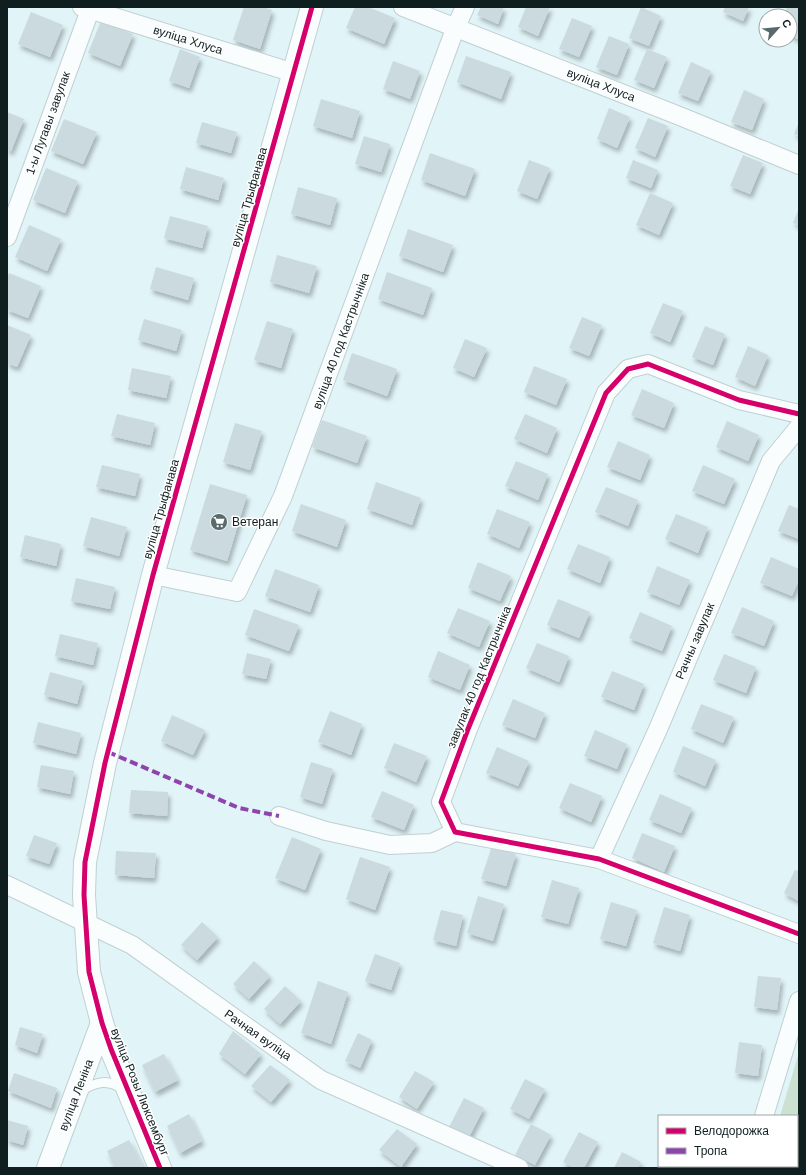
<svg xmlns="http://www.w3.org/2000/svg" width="806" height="1175" font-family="Arial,sans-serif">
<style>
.green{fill:#cde1d3}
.building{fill:#cbdade;filter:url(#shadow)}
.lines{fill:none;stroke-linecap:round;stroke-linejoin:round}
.lane-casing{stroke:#c0d0d3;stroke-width:11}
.street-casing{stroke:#c0d0d3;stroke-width:20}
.secondary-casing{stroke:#c0d0d3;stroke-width:24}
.lane{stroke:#fafdfe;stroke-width:9}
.street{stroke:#fafdfe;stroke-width:18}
.secondary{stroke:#fafdfe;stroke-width:22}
.quiet{stroke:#8e44ad;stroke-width:4;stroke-dasharray:8 4;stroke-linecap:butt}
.cycleway-casing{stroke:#fff;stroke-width:8}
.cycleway{stroke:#d6006c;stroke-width:5}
.labels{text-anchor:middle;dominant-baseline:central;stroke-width:3;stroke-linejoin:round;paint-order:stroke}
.street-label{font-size:12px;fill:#0f1f20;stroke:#fff}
.poi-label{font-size:12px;fill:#0f1f20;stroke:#fff;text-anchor:start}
</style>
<defs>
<filter id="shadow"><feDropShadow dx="2.5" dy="4.5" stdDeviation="2" flood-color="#0004"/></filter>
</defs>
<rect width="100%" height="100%" fill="#e1f4f7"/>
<polygon class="green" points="799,1052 799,1168 765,1168 765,1166 797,1166 797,1116 780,1116"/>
<g class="building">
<polygon points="244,7 263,7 272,10 260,49 233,40"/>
<polygon points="355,7 368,7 395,18 384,44 346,28"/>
<polygon points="481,7 504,7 498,24 477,15"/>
<polygon points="526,7 550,7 538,36 518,27"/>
<polygon points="641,7 661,16 649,46 629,38"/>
<polygon points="725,7 749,7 743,21 723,12"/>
<polygon points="787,7 799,7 798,39 790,35 790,16 783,16"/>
<polygon points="31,12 63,25 50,57 18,44"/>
<polygon points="572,18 592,26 579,57 559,49"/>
<polygon points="101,21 133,34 120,66 88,53"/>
<polygon points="609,36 629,44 617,75 596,67"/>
<polygon points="180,49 200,57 189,88 169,81"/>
<polygon points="647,49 667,57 654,88 634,80"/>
<polygon points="466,56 511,72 501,99 457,82"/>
<polygon points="393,61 420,71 410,99 383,89"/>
<polygon points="691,62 711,71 698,101 678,93"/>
<polygon points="744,90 764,99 752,130 731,122"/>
<polygon points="321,99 360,111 352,138 313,126"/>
<polygon points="609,108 630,117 617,148 597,139"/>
<polygon points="7,112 24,119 11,151 7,150"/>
<polygon points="648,118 668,126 655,157 635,148"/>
<polygon points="64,119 97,132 83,164 51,151"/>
<polygon points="202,122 237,132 231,153 196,143"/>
<polygon points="799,122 799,136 794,134"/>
<polygon points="364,136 390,144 381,172 355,164"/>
<polygon points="430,153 475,169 465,196 421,180"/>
<polygon points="743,155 763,163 750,194 730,186"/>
<polygon points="529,160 550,168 537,199 517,191"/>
<polygon points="633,160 658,170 651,188 626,178"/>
<polygon points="186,167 224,178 218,200 180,189"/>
<polygon points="46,168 78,181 65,213 33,200"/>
<polygon points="298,187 337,198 330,225 291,214"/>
<polygon points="650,193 673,203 659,235 636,225"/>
<polygon points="799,208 799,225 793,223"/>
<polygon points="170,216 208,226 202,248 164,238"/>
<polygon points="29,225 61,239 47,271 15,257"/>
<polygon points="408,229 453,245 443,272 399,256"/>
<polygon points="277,255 317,266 309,293 270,282"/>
<polygon points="156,267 194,278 188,300 150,289"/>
<polygon points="387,272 432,288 423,315 378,299"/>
<polygon points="9,273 41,286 28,318 7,310 7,278"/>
<polygon points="663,303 683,311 670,342 650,333"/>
<polygon points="582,317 602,325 589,356 569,348"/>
<polygon points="144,319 182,330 176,351 138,340"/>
<polygon points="267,321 293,329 281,368 254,360"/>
<polygon points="7,325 31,335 17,367 7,363"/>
<polygon points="705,326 725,334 713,365 692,357"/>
<polygon points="465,339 487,348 474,377 453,368"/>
<polygon points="748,346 768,355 755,386 735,377"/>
<polygon points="352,353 397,369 387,396 343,380"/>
<polygon points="534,366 567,379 556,405 524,392"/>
<polygon points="132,368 171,376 166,398 128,390"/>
<polygon points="642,389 674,403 664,428 631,415"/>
<polygon points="117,414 155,423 150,445 111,436"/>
<polygon points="525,414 557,428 547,453 514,439"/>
<polygon points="322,420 367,436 357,463 312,447"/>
<polygon points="727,421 759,435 748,461 716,447"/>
<polygon points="235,423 262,431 250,470 223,462"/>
<polygon points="618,441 650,455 640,480 607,467"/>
<polygon points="516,461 548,474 538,500 505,486"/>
<polygon points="102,465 140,474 135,496 96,487"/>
<polygon points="703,465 735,479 724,504 692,491"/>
<polygon points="376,482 421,498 412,525 367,509"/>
<polygon points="210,484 247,495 227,561 190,550"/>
<polygon points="606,487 638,500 628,526 595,512"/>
<polygon points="301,504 346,520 337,547 292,531"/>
<polygon points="789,505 799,509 799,539 778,531"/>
<polygon points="497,509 530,522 519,548 487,534"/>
<polygon points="676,514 708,527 698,553 665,539"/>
<polygon points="91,517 127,527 119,556 83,546"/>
<polygon points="25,535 61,544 56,566 20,557"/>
<polygon points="578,544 610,557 600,583 567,569"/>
<polygon points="771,557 799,569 799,580 792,596 760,583"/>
<polygon points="478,562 511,576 500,601 468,588"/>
<polygon points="657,566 690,580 679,605 647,592"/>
<polygon points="275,569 319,585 310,612 265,596"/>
<polygon points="76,578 115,587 110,609 71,601"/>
<polygon points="558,599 590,612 579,638 547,625"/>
<polygon points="742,607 774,621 764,646 731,633"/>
<polygon points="458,608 490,621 479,647 447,633"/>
<polygon points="254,609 299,625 289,651 245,635"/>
<polygon points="640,612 672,626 662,651 629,638"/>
<polygon points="60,634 98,643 93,665 55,656"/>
<polygon points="537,643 569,656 559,682 526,668"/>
<polygon points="438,651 470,665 460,690 428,677"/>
<polygon points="247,653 271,659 266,679 242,674"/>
<polygon points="724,654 756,667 746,693 713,680"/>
<polygon points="612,671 644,684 634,710 601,697"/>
<polygon points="50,672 83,681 77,704 44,695"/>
<polygon points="513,699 545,713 535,738 502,725"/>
<polygon points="701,704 734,717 723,743 691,729"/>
<polygon points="330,711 362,724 351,755 318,742"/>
<polygon points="172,715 205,730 193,755 161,741"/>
<polygon points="38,722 81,733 76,754 33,743"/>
<polygon points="595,730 627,744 617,769 584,756"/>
<polygon points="394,743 427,756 416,782 384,768"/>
<polygon points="683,746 716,760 705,786 673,772"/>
<polygon points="497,747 529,761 518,786 486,773"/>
<polygon points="311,762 333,769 322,804 300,797"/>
<polygon points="41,765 74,771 70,794 37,787"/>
<polygon points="570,783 602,796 591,822 559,808"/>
<polygon points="131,790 168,792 167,816 129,813"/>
<polygon points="382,791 414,805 404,830 371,817"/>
<polygon points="660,794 692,808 681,833 649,820"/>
<polygon points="642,833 675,846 664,872 632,858"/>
<polygon points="34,835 57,843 49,864 26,856"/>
<polygon points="292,837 321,849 305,890 275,878"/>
<polygon points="492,846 516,854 506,886 481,879"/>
<polygon points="116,851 156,853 154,878 115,875"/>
<polygon points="360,857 390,867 375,910 346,899"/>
<polygon points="795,870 799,871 799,901 784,893"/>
<polygon points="552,880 579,888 568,924 541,917"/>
<polygon points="478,896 504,904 493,941 467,933"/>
<polygon points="611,902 637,910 626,946 600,939"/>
<polygon points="664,907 690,915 680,951 653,943"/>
<polygon points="441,910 463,915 456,946 433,940"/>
<polygon points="202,922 218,937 197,960 181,945"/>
<polygon points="375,954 400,963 391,990 365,981"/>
<polygon points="254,961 270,976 249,999 233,984"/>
<polygon points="758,976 781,978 777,1010 754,1007"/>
<polygon points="318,981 348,992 331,1044 301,1033"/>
<polygon points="285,986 301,1001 280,1024 264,1009"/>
<polygon points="20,1027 43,1034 37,1053 15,1045"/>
<polygon points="233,1031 261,1054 245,1074 219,1054"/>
<polygon points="358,1033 372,1040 360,1068 345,1061"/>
<polygon points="739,1042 762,1045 758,1076 735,1073"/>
<polygon points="164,1054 178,1080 155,1092 142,1065"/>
<polygon points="270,1065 290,1080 271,1102 251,1086"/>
<polygon points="415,1071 434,1082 417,1109 399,1097"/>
<polygon points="14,1073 57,1088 51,1108 8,1091"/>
<polygon points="525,1079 545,1089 529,1119 510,1109"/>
<polygon points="464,1098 484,1108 468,1139 448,1129"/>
<polygon points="189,1114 202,1141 180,1153 167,1126"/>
<polygon points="7,1120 28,1126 23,1145 7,1140"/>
<polygon points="531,1124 551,1135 535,1165 515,1155"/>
<polygon points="397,1129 417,1144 401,1167 379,1150"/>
<polygon points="579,1132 598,1142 584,1168 574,1168 563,1162"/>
<polygon points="129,1140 143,1166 139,1168 115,1168 107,1151"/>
<polygon points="622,1152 641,1162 638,1168 614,1168"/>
<rect x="706" y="1166" width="23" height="2"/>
</g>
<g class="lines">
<g class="lane-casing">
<path id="lane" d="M80,1091C96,1082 109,1078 123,1090"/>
</g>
<g class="street-casing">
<g id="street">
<polyline points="82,7 294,73"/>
<polyline points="403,7 682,117 799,165"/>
<polyline points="7,237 90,10"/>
<polyline points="799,414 739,400 648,364 628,369 606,393 468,729 441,802 455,832 599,859 799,934"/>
<polyline points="153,575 237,592 283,496 455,29 465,7"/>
<polyline points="279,816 326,831 390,845 432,843 455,832"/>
<polyline points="599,859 659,727 771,461 799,427"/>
<polyline points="7,885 132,945 321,1080 519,1168"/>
<polyline points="764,1116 799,1001"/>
<polyline points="749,1168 749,1166"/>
</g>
</g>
<g class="secondary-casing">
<g id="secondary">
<polyline points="48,1168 102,1023"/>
<polyline points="160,1168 111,1049 102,1023 89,972 84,895 85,862 105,763 153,575 312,7"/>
</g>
</g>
<use href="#lane" class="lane"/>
<use href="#street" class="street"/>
<use href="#secondary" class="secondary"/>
<polyline class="quiet" points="108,752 239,808 279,816"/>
<g class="cycleway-casing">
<g id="cycleway">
<polyline points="799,414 739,400 648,364 628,369 606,393 468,729 441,802 455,832 599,859 799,934"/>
<polyline points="160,1168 111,1049 102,1023 89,972 84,895 85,862 105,763 153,575 312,7"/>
</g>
</g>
<use href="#cycleway" class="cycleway"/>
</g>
<defs>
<g id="supermarket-disc" transform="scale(0.9)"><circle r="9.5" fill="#586a6b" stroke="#fff"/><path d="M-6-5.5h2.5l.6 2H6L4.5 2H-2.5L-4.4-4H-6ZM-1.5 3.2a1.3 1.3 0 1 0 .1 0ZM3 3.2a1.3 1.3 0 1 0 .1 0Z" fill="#fff"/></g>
</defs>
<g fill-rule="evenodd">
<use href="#supermarket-disc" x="219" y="522"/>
</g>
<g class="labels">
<g class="street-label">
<text transform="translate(188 40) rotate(17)">вуліца Хлуса</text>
<text transform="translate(601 85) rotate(21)">вуліца Хлуса</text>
<text transform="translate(48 123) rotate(-70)">1-ы Лугавы завулак</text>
<text transform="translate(249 197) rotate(-74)">вуліца Трыфанава</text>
<text transform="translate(341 341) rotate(-70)">вуліца 40 год Кастрычніка</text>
<text transform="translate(161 509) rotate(-74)">вуліца Трыфанава</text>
<text transform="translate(695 641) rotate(-67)">Рачны завулак</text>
<text transform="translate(479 677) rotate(-68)">завулак 40 год Кастрычніка</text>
<text transform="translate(258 1035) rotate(35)">Рачная вуліца</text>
<text transform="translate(140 1092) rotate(68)">вуліца Розы Люксембург</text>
<text transform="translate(76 1095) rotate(-69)">вуліца Леніна</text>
</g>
<g class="poi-label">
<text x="232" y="522">Ветеран</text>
</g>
</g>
<rect width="806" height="1175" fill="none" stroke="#0f1f20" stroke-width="16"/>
<rect x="658" y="1115" width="140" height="52" fill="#ffffff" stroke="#9fa5a6"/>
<rect x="666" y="1128" width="20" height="6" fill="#d6006c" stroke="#9fa5a6"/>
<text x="694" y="1135" font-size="12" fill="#0f1f20">Велодорожка</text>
<rect x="666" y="1148" width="20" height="6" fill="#8e44ad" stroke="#9fa5a6"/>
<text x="694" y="1155" font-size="12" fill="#0f1f20">Тропа</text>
<g transform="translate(778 28) rotate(63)"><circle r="19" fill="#ffffff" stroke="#9fa5a6"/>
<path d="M0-3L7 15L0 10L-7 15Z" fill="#586a6b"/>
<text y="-6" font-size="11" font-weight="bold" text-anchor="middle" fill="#0f1f20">С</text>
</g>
</svg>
